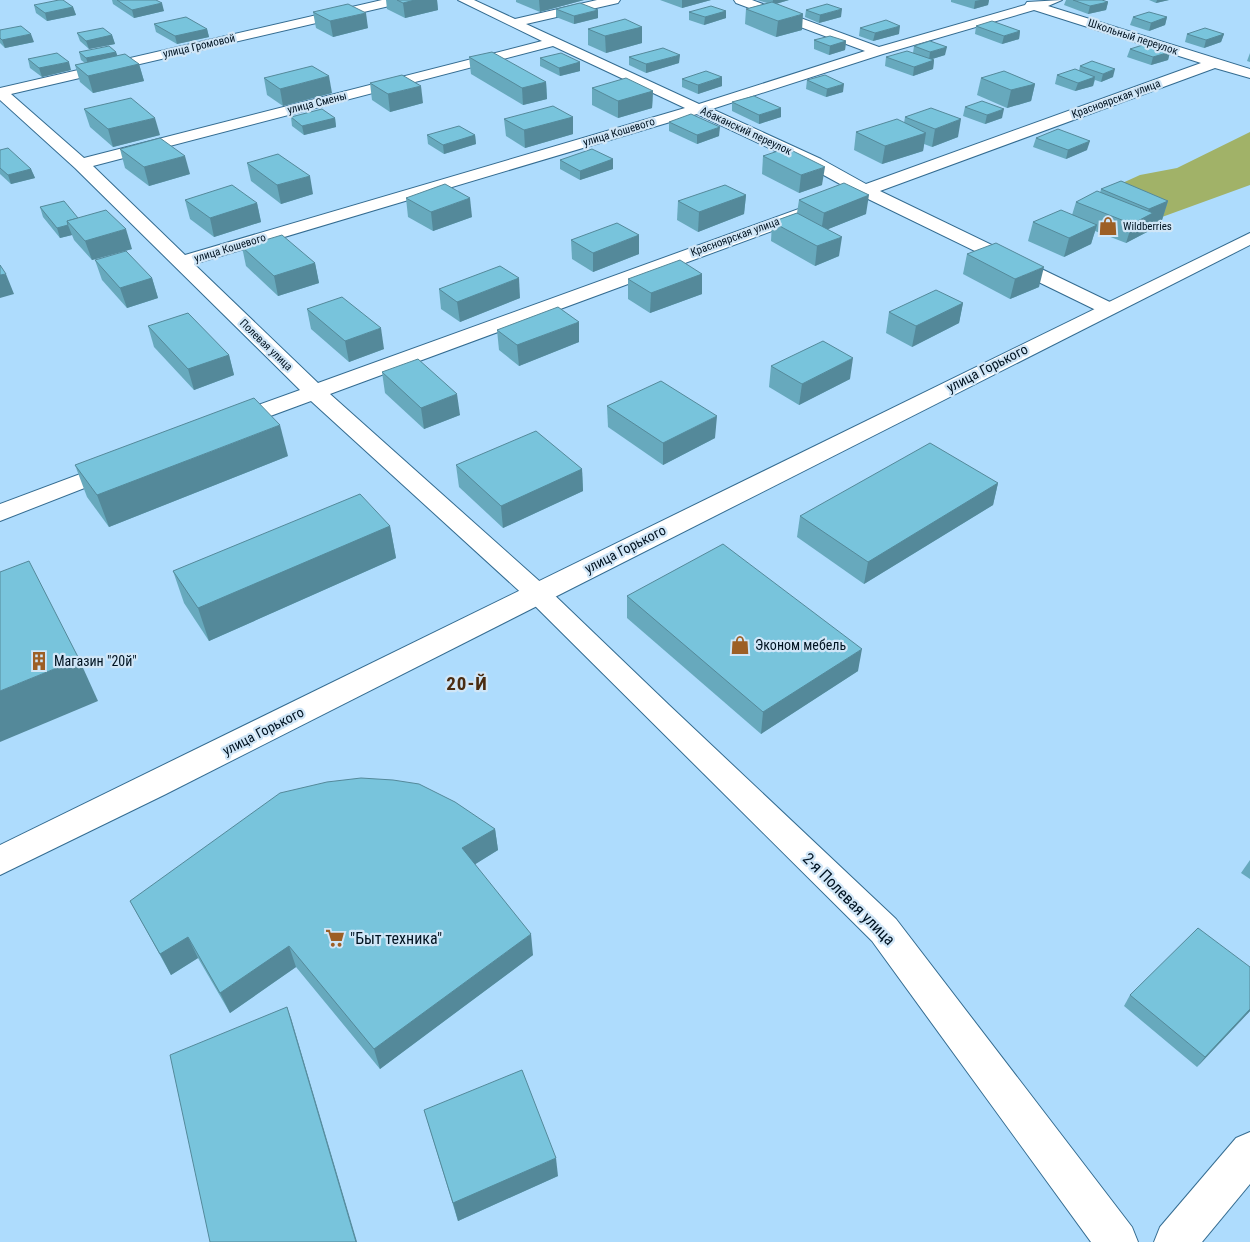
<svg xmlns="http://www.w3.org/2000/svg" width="1250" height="1242" font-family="'Roboto Condensed',sans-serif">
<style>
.forest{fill:#a1b268}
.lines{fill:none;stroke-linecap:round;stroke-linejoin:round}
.minor-casing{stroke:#346c91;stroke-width:2}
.tertiary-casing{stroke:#346c91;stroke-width:2}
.minor{fill:#fff;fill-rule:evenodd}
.tertiary{fill:#fff;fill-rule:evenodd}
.wall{fill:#67a9bd}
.shaded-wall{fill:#54899a}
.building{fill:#78c4dc;stroke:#54899a}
.labels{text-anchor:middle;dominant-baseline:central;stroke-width:4.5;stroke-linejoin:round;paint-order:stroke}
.far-street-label{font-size:11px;fill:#001321;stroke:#d0e6f7}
.far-poi-label{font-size:11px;fill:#001321;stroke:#d0e6f7;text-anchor:start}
.street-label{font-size:14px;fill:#001321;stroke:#d0e6f7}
.poi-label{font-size:14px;fill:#001321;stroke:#d0e6f7;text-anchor:start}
.near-street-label{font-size:16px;fill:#001321;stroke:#d0e6f7}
.near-poi-label{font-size:16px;fill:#001321;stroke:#d0e6f7;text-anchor:start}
.district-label{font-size:19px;font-weight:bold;letter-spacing:1px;fill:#4a2c11;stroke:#d0e6f7}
</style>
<rect width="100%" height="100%" fill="#aedcfd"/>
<polygon class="forest" points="1250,132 1250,185 1162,217 1107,190 1140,175 1177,168"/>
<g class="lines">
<g class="minor-casing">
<g id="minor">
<path d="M382,0H404L398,4L11,94L84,158L542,41L458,0H474L515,19L597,0H620L618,3L526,24L699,104L865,51L736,3L734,0H752L879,47L1025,5L1027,2L1062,0L1048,6L1250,69V78L1215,68L880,191L1114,304L1117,308L1114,312L1107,314L1100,312L864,197L330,394L546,587L669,705L896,919L1132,1227L1138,1242H1091L872,941L528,599L311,401L238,428L230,430L222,428L219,423L222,418L300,390L75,168L0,100V88ZM1034,10L1201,63L866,184L821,159L712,109L883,54ZM553,46L685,108L185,255L93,166ZM697,114L809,167L851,190L318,383L194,264Z"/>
<polygon points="115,461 123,463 127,468 123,473 0,521 0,504"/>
<polygon points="1250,1132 1250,1184 1202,1242 1154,1242 1160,1227 1236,1138"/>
</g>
</g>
<g class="tertiary-casing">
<polygon id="tertiary" points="1250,233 1250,245 164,795 0,875 0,845"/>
</g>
<use href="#minor" class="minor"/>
<use href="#tertiary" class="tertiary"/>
</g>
<g class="wall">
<polygon points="112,0 156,0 164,11 134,18 113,4"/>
<polygon points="386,0 437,0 438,10 405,18 387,9"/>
<polygon points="516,0 584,0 540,12 516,2"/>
<polygon points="660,0 711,0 682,8"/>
<polygon points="757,0 789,0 776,4 802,30 776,37 745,24 746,9 767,3"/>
<polygon points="951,0 989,0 988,5 974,9 951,2"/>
<polygon points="1066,0 1102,0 1108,2 1106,10 1088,14 1064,5"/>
<polygon points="1149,0 1169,0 1156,3"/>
<polygon points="34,5 73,7 76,15 47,21 36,13"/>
<polygon points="556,9 598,18 574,24 556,17"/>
<polygon points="806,10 841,17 819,23 805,17"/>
<polygon points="726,11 726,18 704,25 689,20 689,12"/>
<polygon points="313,12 368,28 333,37 316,28"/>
<polygon points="1133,17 1167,17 1165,25 1149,31 1130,25"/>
<polygon points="154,24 207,29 209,37 177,44 156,32"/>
<polygon points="976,26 1020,31 1019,39 1002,44 975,34"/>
<polygon points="642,27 642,43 606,53 588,45 588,29"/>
<polygon points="860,28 899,34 873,41 859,36"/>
<polygon points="0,30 34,42 5,48 0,43"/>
<polygon points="77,33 112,35 115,44 89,49 80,41"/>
<polygon points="1187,34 1224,34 1221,42 1204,48 1185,42"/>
<polygon points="814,40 846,41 845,50 829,55 814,49"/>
<polygon points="914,46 945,55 932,59 934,60 933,69 913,76 885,66 886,57 913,53"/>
<polygon points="1130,49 1170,52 1168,60 1151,65 1127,57"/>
<polygon points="79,52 116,52 117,56 139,64 144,81 93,93 80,82 75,65 85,63 81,60"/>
<polygon points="1250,53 1250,62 1247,61"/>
<polygon points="469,57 546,82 547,99 523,105 471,74"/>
<polygon points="629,57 679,63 646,73 629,65"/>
<polygon points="540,58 580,62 580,71 560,76 540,66"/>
<polygon points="28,59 71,70 42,77 30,68"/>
<polygon points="1080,66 1113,77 1101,82 1095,80 1093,86 1075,91 1055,84 1057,75 1079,71"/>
<polygon points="264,78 332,93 283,106 267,95"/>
<polygon points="981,78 1035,84 1031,101 1007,108 977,95"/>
<polygon points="682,79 722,86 698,94 682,87"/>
<polygon points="807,80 843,92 826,97 806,89"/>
<polygon points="370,83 423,103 390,112 372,100"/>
<polygon points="592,88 653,91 652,108 618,118 592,105"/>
<polygon points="732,102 781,117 759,124 732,111"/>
<polygon points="965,107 1002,118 985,124 963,116"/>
<polygon points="84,109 160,135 113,147 90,127"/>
<polygon points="291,117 335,118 336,127 304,135 292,126"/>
<polygon points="573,117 573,134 525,148 506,136 504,119"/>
<polygon points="905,117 958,137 932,147 924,144 923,151 882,164 854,150 856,132 904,123"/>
<polygon points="669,122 719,136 697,144 669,131"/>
<polygon points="427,135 475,135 476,144 444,154 428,144"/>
<polygon points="1036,138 1087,150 1066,159 1033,147"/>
<polygon points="120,149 190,174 149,186 125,168"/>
<polygon points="0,150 31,169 35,178 11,184 0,174"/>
<polygon points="763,156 822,185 799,193 762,174"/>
<polygon points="613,159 613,169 580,180 560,169 560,160"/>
<polygon points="247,163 313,194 281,204 251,181"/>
<polygon points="1101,189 1168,201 1162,220 1149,225 1147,232 1126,243 1095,231 1091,244 1064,257 1028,241 1033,222 1072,215 1076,202 1100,193"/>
<polygon points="746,195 744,214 698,232 677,220 678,201"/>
<polygon points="406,198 472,217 433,231 408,217"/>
<polygon points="185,200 257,203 261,222 214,237 190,219"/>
<polygon points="799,200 866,214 828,229 839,256 815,266 771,241 772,222 797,213"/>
<polygon points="40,207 78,218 132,249 92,260 74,240 72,235 60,238 43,217"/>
<polygon points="571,240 639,254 593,272 572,259"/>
<polygon points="242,247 315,263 319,283 278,296 246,266"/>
<polygon points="967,254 1039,287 1010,299 963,274"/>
<polygon points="95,260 152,278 158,298 127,308 102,280"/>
<polygon points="702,274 702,294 650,313 628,299 628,279"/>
<polygon points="439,289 520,298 460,322 441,309"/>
<polygon points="963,303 959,323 912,347 886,333 889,312"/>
<polygon points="307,309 384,349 349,362 311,329"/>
<polygon points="148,326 229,355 234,375 194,390 154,347"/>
<polygon points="497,330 579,342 519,366 499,350"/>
<polygon points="771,366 850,379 799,405 769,387"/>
<polygon points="382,372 460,415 424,429 385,393"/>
<polygon points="607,406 715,438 663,465 608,427"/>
<polygon points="288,456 109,527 87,497 75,465"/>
<polygon points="456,465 582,469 583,491 503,528 459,487"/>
<polygon points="998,483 993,505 864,584 797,537 800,516"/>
<polygon points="390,526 396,558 209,641 184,603 173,571"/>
<polygon points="627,596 858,671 761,734 627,618"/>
<polygon points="495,829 498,850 475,864 533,955 380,1069 296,967 230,1013 198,958 171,975 130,901"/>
<polygon points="1250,860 1250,879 1241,873"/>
<polygon points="1250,967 1250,1011 1197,1067 1124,1006 1130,995"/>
<polygon points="424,1110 558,1176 458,1221"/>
</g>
<g class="shaded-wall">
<polygon points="415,0 437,0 438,10 405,18 403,3"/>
<polygon points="539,0 584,0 540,12"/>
<polygon points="682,0 711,0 682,8"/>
<polygon points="773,0 789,0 772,5"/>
<polygon points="980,0 989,0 988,5 974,9 975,1"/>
<polygon points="1157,0 1169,0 1156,3"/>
<polygon points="1108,2 1106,10 1088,14 1090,6"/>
<polygon points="162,3 164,11 134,18 132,10"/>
<polygon points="73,7 76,15 47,21 45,13"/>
<polygon points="842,9 841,17 819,23 820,15"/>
<polygon points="598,10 598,18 574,24 574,16"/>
<polygon points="726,11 726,18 704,25 705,17"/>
<polygon points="366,13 368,28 333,37 330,21"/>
<polygon points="803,14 802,30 776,37 778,21"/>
<polygon points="1167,17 1165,25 1149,31 1151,23"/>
<polygon points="900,26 899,34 873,41 875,33"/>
<polygon points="642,27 642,43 606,53 605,36"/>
<polygon points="207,29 209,37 177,44 175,36"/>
<polygon points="1020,31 1019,39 1002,44 1004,36"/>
<polygon points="31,34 34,42 5,48 2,40"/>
<polygon points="1224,34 1221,42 1204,48 1206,40"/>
<polygon points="112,35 115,44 89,49 86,41"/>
<polygon points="846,41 845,50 829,55 830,46"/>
<polygon points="947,47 945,55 929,60 930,52"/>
<polygon points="116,52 119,60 89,67 86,58"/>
<polygon points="1170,52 1168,60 1151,65 1153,57"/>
<polygon points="680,55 679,63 646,73 646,64"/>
<polygon points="934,60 933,69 913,76 914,67"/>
<polygon points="69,62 71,70 42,77 39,68"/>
<polygon points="580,62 580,71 560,76 559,68"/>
<polygon points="139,64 144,81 93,93 88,76"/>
<polygon points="1115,69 1113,77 1101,82 1103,74"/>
<polygon points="329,76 332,93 283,106 280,89"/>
<polygon points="722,77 722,86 698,94 698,85"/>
<polygon points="1095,77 1093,86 1075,91 1078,83"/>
<polygon points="546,82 547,99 523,105 522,88"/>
<polygon points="844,84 843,92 826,97 827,89"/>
<polygon points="1035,84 1031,101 1007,108 1011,90"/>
<polygon points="421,86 423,103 390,112 388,94"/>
<polygon points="653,91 652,108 618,118 618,101"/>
<polygon points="781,108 781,117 759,124 759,115"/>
<polygon points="1004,109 1002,118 985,124 987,115"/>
<polygon points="573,117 573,134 525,148 524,130"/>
<polygon points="155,118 160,135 113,147 108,129"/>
<polygon points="335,118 336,127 304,135 302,126"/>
<polygon points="961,119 958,137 932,147 935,129"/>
<polygon points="720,127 719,136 697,144 697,135"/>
<polygon points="926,133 923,151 882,164 885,146"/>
<polygon points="475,135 476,144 444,154 443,145"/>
<polygon points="1090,141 1087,150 1066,159 1068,150"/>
<polygon points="185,156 190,174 149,186 144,167"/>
<polygon points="613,159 613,169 580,180 580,171"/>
<polygon points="825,167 822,185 799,193 801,175"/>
<polygon points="31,169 35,178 11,184 8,175"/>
<polygon points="310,176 313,194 281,204 277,185"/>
<polygon points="746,195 744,214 698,232 699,212"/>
<polygon points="869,195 866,214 821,232 824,213"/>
<polygon points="470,198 472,217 433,231 431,212"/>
<polygon points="1168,201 1162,220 1149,225 1147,232 1126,243 1132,224 1146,216 1149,209"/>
<polygon points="257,203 261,222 214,237 210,218"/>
<polygon points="68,225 72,235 60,238 57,228"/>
<polygon points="1097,225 1091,244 1064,257 1069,238"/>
<polygon points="126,229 132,249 92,260 85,241"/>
<polygon points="639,235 639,254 593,272 593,253"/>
<polygon points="842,237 839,256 815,266 817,246"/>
<polygon points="315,263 319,283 278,296 274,276"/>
<polygon points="1044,267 1039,287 1010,299 1015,279"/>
<polygon points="6,274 14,294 0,298 0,275"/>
<polygon points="702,274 702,294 650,313 651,293"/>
<polygon points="152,278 158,298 127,308 120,288"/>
<polygon points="519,278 520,298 460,322 457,302"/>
<polygon points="963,303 959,323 912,347 916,326"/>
<polygon points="579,322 579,342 519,366 517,345"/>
<polygon points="381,328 384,349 349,362 345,341"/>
<polygon points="229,355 234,375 194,390 188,369"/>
<polygon points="853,358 850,379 799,405 802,384"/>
<polygon points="457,394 460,415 424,429 421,408"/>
<polygon points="717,416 715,438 663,465 663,443"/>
<polygon points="280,425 288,456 109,527 97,495"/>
<polygon points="582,469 583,491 503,528 501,506"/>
<polygon points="998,483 993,505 864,584 868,562"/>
<polygon points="390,526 396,558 209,641 198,608"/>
<polygon points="862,649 858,671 761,734 763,712"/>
<polygon points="79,659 98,701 0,742 0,691"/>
<polygon points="495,829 498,850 466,870 462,848"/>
<polygon points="531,934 533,955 380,1069 374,1049"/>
<polygon points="188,937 198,958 171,975 160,954"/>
<polygon points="289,946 296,967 230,1013 220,993"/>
<polygon points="287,1007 291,1018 357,1242 356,1242"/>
<polygon points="1250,1009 1250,1011 1197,1067 1205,1057"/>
<polygon points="556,1158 558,1176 458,1221 453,1203"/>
</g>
<g class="building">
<polygon points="59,0 63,0 73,7 45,13 34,5"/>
<polygon points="117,0 156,0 162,3 132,10"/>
<polygon points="397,0 415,0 403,3"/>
<polygon points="1073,0 1102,0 1108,2 1090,6"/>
<polygon points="772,2 803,14 778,21 746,9"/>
<polygon points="580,3 598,10 574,16 556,9"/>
<polygon points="348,4 366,13 330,21 313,12"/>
<polygon points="827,4 842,9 820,15 806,10"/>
<polygon points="711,6 726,11 705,17 689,12"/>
<polygon points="1149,12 1167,17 1151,23 1133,17"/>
<polygon points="186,17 207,29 175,36 154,24"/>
<polygon points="625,19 642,27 605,36 588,29"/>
<polygon points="886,20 900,26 875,33 860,28"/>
<polygon points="992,21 1020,31 1004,36 976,26"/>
<polygon points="21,26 31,34 2,40 0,38 0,30"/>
<polygon points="103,28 112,35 86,41 77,33"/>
<polygon points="1205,28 1224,34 1206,40 1187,34"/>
<polygon points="830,36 846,41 830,46 814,40"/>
<polygon points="930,41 947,47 930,52 914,46"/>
<polygon points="1146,44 1170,52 1153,57 1130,49"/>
<polygon points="109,46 116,52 86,58 79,52"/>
<polygon points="663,48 680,55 646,64 629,57"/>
<polygon points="907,51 934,60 914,67 886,57"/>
<polygon points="492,52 546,82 522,88 469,57"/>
<polygon points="57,53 69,62 39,68 28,59"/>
<polygon points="561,53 580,62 559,68 540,58"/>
<polygon points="125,54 139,64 88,76 75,65"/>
<polygon points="1092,61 1115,69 1103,74 1080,66"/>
<polygon points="312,66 329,76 280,89 264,78"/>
<polygon points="1075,69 1095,77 1078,83 1057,75"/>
<polygon points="706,71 722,77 698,85 682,79"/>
<polygon points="1004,71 1035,84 1011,90 981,78"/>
<polygon points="402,75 421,86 388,94 370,83"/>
<polygon points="825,75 844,84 827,89 807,80"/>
<polygon points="626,78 653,91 618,101 592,88"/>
<polygon points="754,96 781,108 759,115 732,102"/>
<polygon points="131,98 155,118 108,129 84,109"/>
<polygon points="982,101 1004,109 987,115 965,107"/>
<polygon points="553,106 573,117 524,130 504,119"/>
<polygon points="931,108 961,119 935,129 905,117"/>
<polygon points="322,109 335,118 302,126 291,117"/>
<polygon points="691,114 720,127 697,135 669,122"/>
<polygon points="897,119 926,133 885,146 856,132"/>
<polygon points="459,126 475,135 443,145 427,135"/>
<polygon points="1058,129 1090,141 1068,150 1036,138"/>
<polygon points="160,138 185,156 144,167 120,149"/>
<polygon points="8,148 31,169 8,175 0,168 0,150"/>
<polygon points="787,148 825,167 801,175 763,156"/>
<polygon points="592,149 613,159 580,171 560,160"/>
<polygon points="278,154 310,176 277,185 247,163"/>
<polygon points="1121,181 1168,201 1149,209 1101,189"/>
<polygon points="844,183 869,195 824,213 799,200"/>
<polygon points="445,184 470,198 431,212 406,198"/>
<polygon points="232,185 257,203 210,218 185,200"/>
<polygon points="725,185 746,195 699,212 678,201"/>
<polygon points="1097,191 1153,213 1132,224 1076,202"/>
<polygon points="64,201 78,218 67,221 68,225 57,228 40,207"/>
<polygon points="106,210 126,229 85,241 67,221"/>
<polygon points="1061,210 1097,225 1069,238 1033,222"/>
<polygon points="797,213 842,237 817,246 772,222"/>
<polygon points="617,223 639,235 593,253 571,240"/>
<polygon points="282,235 315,263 274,276 242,247"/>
<polygon points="996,243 1044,267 1015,279 967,254"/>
<polygon points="126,251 152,278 120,288 95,260"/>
<polygon points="680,260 702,274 651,293 628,279"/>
<polygon points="0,265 6,274 0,275"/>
<polygon points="500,266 519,278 457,302 439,289"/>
<polygon points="936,290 963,303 916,326 889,312"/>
<polygon points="342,297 381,328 345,341 307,309"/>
<polygon points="558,307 579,322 517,345 497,330"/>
<polygon points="188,313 229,355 188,369 148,326"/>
<polygon points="823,341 853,358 802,384 771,366"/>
<polygon points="418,359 457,394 421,408 382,372"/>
<polygon points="661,381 717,416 663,443 607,406"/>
<polygon points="254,398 280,425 97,495 75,465"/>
<polygon points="536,431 582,469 501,506 456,465"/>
<polygon points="930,443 998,483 868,562 800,516"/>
<polygon points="360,494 390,526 198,608 173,571"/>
<polygon points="723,544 862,649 763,712 627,596"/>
<polygon points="29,561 79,659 0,691 0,572"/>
<polygon points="361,778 393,780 419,784 455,802 495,829 462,848 531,934 374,1049 289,946 220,993 188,937 160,954 130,901 280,793 327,782"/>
<polygon points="1198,928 1250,967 1250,1009 1205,1057 1130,995"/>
<polygon points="287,1007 356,1242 210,1242 170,1055"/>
<polygon points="522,1070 556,1158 453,1203 424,1110"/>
</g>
<defs>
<g id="shop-bare" transform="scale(1.5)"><path d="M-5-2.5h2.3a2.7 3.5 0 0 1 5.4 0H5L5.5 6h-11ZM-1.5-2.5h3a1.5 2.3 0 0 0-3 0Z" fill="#9d5f25" stroke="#d0e6f7" stroke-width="2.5" paint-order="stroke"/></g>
<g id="building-bare" transform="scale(1.5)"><path d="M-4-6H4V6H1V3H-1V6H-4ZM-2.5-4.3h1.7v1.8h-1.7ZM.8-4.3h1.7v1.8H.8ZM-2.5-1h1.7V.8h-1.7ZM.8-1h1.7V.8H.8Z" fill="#9d5f25" stroke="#d0e6f7" stroke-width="2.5" paint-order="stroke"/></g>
<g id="supermarket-bare" transform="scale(1.5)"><path d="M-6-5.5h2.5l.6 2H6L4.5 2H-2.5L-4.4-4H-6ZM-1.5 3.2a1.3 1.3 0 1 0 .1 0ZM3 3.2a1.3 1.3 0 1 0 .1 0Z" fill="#9d5f25" stroke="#d0e6f7" stroke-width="2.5" paint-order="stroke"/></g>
</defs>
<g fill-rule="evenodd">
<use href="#shop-bare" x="1108" y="226"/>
<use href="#shop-bare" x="740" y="645"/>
<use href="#building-bare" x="39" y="661"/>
<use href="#supermarket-bare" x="335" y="938"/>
</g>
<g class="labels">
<g class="far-street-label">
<text transform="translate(1133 37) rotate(18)">Школьный переулок</text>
<text transform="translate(199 46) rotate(-13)">улица Громовой</text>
<text transform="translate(1116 99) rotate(-20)">Красноярская улица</text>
<text transform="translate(317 103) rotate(-14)">улица Смены</text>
<text transform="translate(746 131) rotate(25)">Абаканский переулок</text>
<text transform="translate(619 132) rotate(-17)">улица Кошевого</text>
<text transform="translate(735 237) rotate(-20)">Красноярская улица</text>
<text transform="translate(230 248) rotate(-17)">улица Кошевого</text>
<text transform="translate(266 345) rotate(44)">Полевая улица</text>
</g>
<g class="far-poi-label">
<text x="1123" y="226">Wildberries</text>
</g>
<g class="street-label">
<text transform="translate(987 368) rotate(-27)">улица Горького</text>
<text transform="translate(625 549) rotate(-27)">улица Горького</text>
<text transform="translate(263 731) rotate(-27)">улица Горького</text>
</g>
<g class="poi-label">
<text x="755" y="645">Эконом мебель</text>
<text x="54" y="661">Магазин "20й"</text>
</g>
<g class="near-street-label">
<text transform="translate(849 899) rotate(45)">2-я Полевая улица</text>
</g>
<g class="near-poi-label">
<text x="350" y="938">"Быт техника"</text>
</g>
<g class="district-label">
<text x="467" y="683">20-Й</text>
</g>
</g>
</svg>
